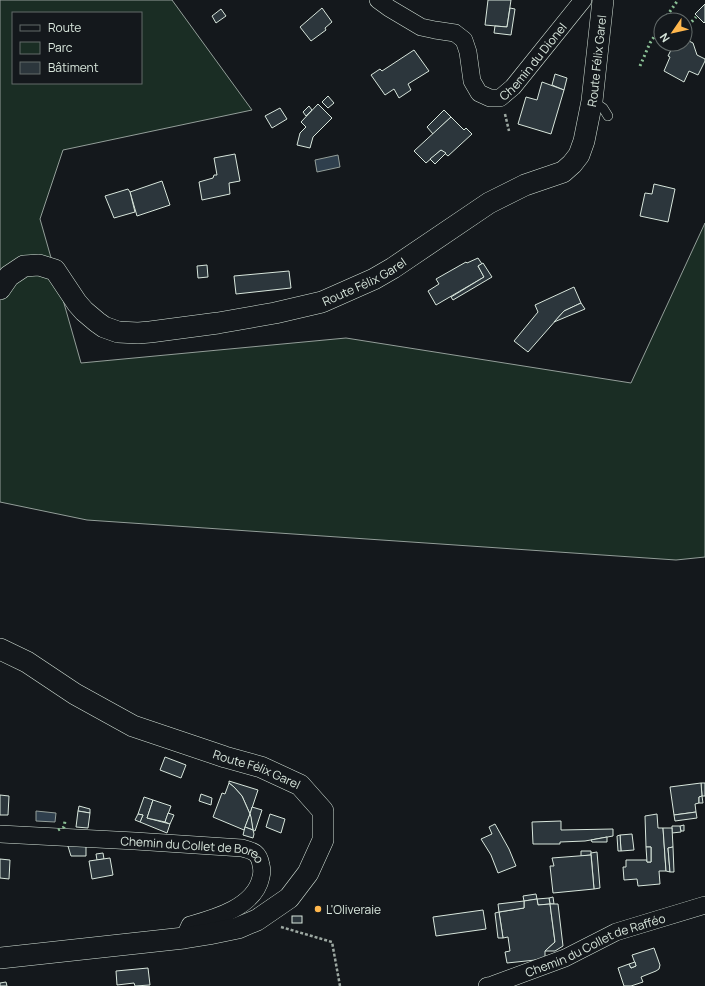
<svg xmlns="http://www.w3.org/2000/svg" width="705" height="986" font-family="Manrope,sans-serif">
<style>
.green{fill:#1a2d24;stroke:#939e99;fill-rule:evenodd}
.water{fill:#2f3f4d;stroke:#939e99}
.building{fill:#2c363c;stroke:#d8e6dc}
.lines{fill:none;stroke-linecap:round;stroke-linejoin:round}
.service-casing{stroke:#d8e6dc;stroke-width:10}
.minor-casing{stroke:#d8e6dc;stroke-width:18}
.tertiary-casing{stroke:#d8e6dc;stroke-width:22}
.path{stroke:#9da8a2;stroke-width:2.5;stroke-dasharray:3 2;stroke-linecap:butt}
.service{stroke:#14181c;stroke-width:9}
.minor{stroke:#14181c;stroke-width:17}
.tertiary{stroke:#14181c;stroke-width:21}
.hedge{stroke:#8ac095;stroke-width:3;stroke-dasharray:2 3;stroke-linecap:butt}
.poi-dot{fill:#ffb74d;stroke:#14181c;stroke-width:1.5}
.labels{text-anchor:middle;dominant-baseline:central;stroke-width:3;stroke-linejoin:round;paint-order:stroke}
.street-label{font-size:12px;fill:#d8e6dc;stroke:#14181c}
.poi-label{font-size:12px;fill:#d8e6dc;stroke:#14181c;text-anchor:start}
</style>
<rect width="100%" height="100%" fill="#14181c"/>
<path class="green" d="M0,0H172L252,110L63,150L40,219L81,363L346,338L631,383L705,223V557L676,560L87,520L0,502ZM13,13H141V83H13Z"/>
<g class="water">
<polygon points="338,155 340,167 317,172 315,160"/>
<polygon points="36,811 56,813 55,822 36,821"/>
</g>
<g class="building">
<polygon points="488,0 511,0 507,27 485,25"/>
<polygon points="705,4 705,22 704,23 695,14"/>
<polygon points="322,8 332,22 325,28 326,30 311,41 300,27"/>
<polygon points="510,8 515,9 511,35 494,33 495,26 507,27"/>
<polygon points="221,9 226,16 216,23 212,16"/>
<polygon points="685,39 693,43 697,55 705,59 705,61 698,75 689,71 684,82 664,71 670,57 668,56 674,44 685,44"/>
<polygon points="414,50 429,71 408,84 411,90 399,98 394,89 385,95 371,75 380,69 382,71"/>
<polygon points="555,74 567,78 564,90 552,85"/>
<polygon points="542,82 564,90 551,134 518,124 526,97 537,100"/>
<polygon points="328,96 334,103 328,108 322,102"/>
<polygon points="318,104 332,118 313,137 310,148 297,145 300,133 306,127 301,122"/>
<polygon points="309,106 312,110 306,116 303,112"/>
<polygon points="280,108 287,119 272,128 265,116"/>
<polygon points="444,110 451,117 433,134 427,127"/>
<polygon points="451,117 464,130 466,128 472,134 448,156 441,150 426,163 414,151"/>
<polygon points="441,150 446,153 435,164 430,159"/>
<polygon points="235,154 240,181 229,183 230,194 202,200 199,182 213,178 214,175 217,175 214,158"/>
<polygon points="162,181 170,205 137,216 130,192"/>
<polygon points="654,184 675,189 668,222 640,216 645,193 652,194"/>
<polygon points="128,189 130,192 135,212 114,218 105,196"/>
<polygon points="478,258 482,264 478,266 484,277 436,305 428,291 439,284 436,279 466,262 467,263"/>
<polygon points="483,263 492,277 453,300 451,297 484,277 478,266"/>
<polygon points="207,265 208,277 198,278 197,266"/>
<polygon points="289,271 291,288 236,294 234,276"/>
<polygon points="574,287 581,303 564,311 528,352 514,341 538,312 535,305"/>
<polygon points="581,303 585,309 554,322 564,311"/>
<polygon points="165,757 186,765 181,778 160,770"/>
<polygon points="229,781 258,790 250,814 242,796 234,787 229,783"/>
<polygon points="229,783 234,787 242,796 250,814 244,830 213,817 222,793 225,794"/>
<polygon points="701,783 705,783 705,796 702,796"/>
<polygon points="701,783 702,796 699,797 699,803 695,804 696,812 674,815 670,787"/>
<polygon points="201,794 212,798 211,805 199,801"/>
<polygon points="0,795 9,796 8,815 0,815"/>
<polygon points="702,796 703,803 699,803 699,797"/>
<polygon points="144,797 153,800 147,818 170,824 167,833 140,822 143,815 138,814"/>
<polygon points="153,800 171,806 165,822 147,818"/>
<polygon points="79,806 90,809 90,813 78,811"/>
<polygon points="252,807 262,810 255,831 253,830 250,814"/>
<polygon points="78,811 90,813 88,828 76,827"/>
<polygon points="696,812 697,818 675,821 674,815"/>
<polygon points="168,813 174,815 170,824 165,822"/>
<polygon points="138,814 143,815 140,822 135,820"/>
<polygon points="250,814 251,817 253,830 245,827"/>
<polygon points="270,814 285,819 281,833 266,827"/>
<polygon points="657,814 658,828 663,828 666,871 659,871 660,884 638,886 637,879 624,880 623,867 626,867 626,860 647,860 647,862 651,862 651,847 646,847 645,816"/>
<polygon points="561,821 561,830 613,829 613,836 585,841 560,842 560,844 533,844 532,822"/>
<polygon points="495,824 509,849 516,866 498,873 491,855 481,839 492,834 489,827"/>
<polygon points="684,825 684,831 681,831 680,826"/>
<polygon points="672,826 680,826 681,832 672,833"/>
<polygon points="245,827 253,830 254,834 253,838 243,835"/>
<polygon points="663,828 672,828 673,847 668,848 670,872 666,871"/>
<polygon points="632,834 634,850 621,851 620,835"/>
<polygon points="620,835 621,851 618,851 617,836"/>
<polygon points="607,837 607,842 592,842 591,840"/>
<polygon points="67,843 86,843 86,856 71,856"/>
<polygon points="646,847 651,847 651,862 647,862"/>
<polygon points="673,847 674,872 670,872 668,848"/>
<polygon points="581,851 591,851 591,855 581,856"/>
<polygon points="597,852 600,888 594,889 591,853"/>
<polygon points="103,853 104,859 97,860 96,854"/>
<polygon points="591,855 594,889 553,893 550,866 554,866 552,858"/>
<polygon points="110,858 113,875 92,879 89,861"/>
<polygon points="0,859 10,860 9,879 0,878"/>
<polygon points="536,894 537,899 524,901 523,896"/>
<polygon points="553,897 554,904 550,904 549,898"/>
<polygon points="549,898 550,904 538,905 537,899"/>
<polygon points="537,899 538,905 550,904 555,942 545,951 545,959 507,963 505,952 510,951 508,937 503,938 499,912 524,908 524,901"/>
<polygon points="524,901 524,908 499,912 498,904"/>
<polygon points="550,904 558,904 563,946 555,951 545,951 555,942"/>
<polygon points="483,910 486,929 436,936 433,917"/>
<polygon points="499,912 503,938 498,938 495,913"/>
<rect x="292" y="916" width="10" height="7"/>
<polygon points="654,948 660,965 659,969 656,971 641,977 643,982 631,986 624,986 618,968 629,964 631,968 636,966 632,955"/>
<polygon points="635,962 636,966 631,968 629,964"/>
<polygon points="148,968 150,985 135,986 134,983 117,985 116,971"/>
<polygon points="6,982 7,986 0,986 0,983"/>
</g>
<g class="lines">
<g class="service-casing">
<polyline id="service" points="592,101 603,108 608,116"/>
</g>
<g class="minor-casing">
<g id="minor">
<path id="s1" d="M378,0L389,8L421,27L435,30L455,33L464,40L468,52L472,81L479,93L490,98H500L513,87L583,0"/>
<path id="s2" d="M0,834L135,841L242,848C254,851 259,853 261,865C262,869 262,873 261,877C255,907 215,918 190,925L184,938"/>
<path id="s3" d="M487,986L492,985L565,958L616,932L705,905"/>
</g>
</g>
<g class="tertiary-casing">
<g id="tertiary">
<path id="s4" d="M0,289L9,276L24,266L39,265L55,270L77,303L84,311L97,322L104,327L118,332L138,333L150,332L218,323L275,313L322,302L374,279L393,268L489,203L525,185L563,172L572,164L579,155L584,141L592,101L603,0"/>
<path id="s5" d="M0,649L27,662L75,694L133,726L225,757L261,767L300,785L323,811V840L308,873L289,898L257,920L238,928L209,934L184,938L0,958"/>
</g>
</g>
<g class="path">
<polyline points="505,114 509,131"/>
<polyline points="281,927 332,942 340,986"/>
</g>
<use href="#service" class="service"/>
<use href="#minor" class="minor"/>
<use href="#tertiary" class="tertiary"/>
<g class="hedge">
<polyline points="664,20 678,0"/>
<polyline points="685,29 696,17"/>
<polyline points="640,66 650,43 661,26"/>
<polyline points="58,830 64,827 65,821"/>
</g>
</g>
<circle class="poi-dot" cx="318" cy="909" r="4"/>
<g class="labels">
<g class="street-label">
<text stroke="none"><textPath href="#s1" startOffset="224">Chemin du Dionel</textPath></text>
<text stroke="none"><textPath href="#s4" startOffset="758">Route Félix Garel</textPath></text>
<text stroke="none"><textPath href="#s4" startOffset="410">Route Félix Garel</textPath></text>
<text stroke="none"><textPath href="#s5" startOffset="285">Route Félix Garel</textPath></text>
<text stroke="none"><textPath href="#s2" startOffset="194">Chemin du Collet de Boreo</textPath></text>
<text stroke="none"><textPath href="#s3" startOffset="116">Chemin du Collet de Rafféo</textPath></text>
</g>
<g class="poi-label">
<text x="326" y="909">L'Oliveraie</text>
</g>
</g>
<rect x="12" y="12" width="130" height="72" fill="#14181c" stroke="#626a69"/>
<rect x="20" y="25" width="20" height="6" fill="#14181c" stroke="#626a69"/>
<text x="48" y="32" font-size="12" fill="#d8e6dc">Route</text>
<rect x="20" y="42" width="20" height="12" fill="#1a2d24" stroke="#626a69"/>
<text x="48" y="52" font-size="12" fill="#d8e6dc">Parc</text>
<rect x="20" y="62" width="20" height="12" fill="#2c363c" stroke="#626a69"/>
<text x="48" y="72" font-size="12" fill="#d8e6dc">Bâtiment</text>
<g transform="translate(673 32) rotate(236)"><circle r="19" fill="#14181c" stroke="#626a69"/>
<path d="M0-3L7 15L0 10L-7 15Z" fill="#ffb74d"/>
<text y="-6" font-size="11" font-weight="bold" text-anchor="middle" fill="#d8e6dc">N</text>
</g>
</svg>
